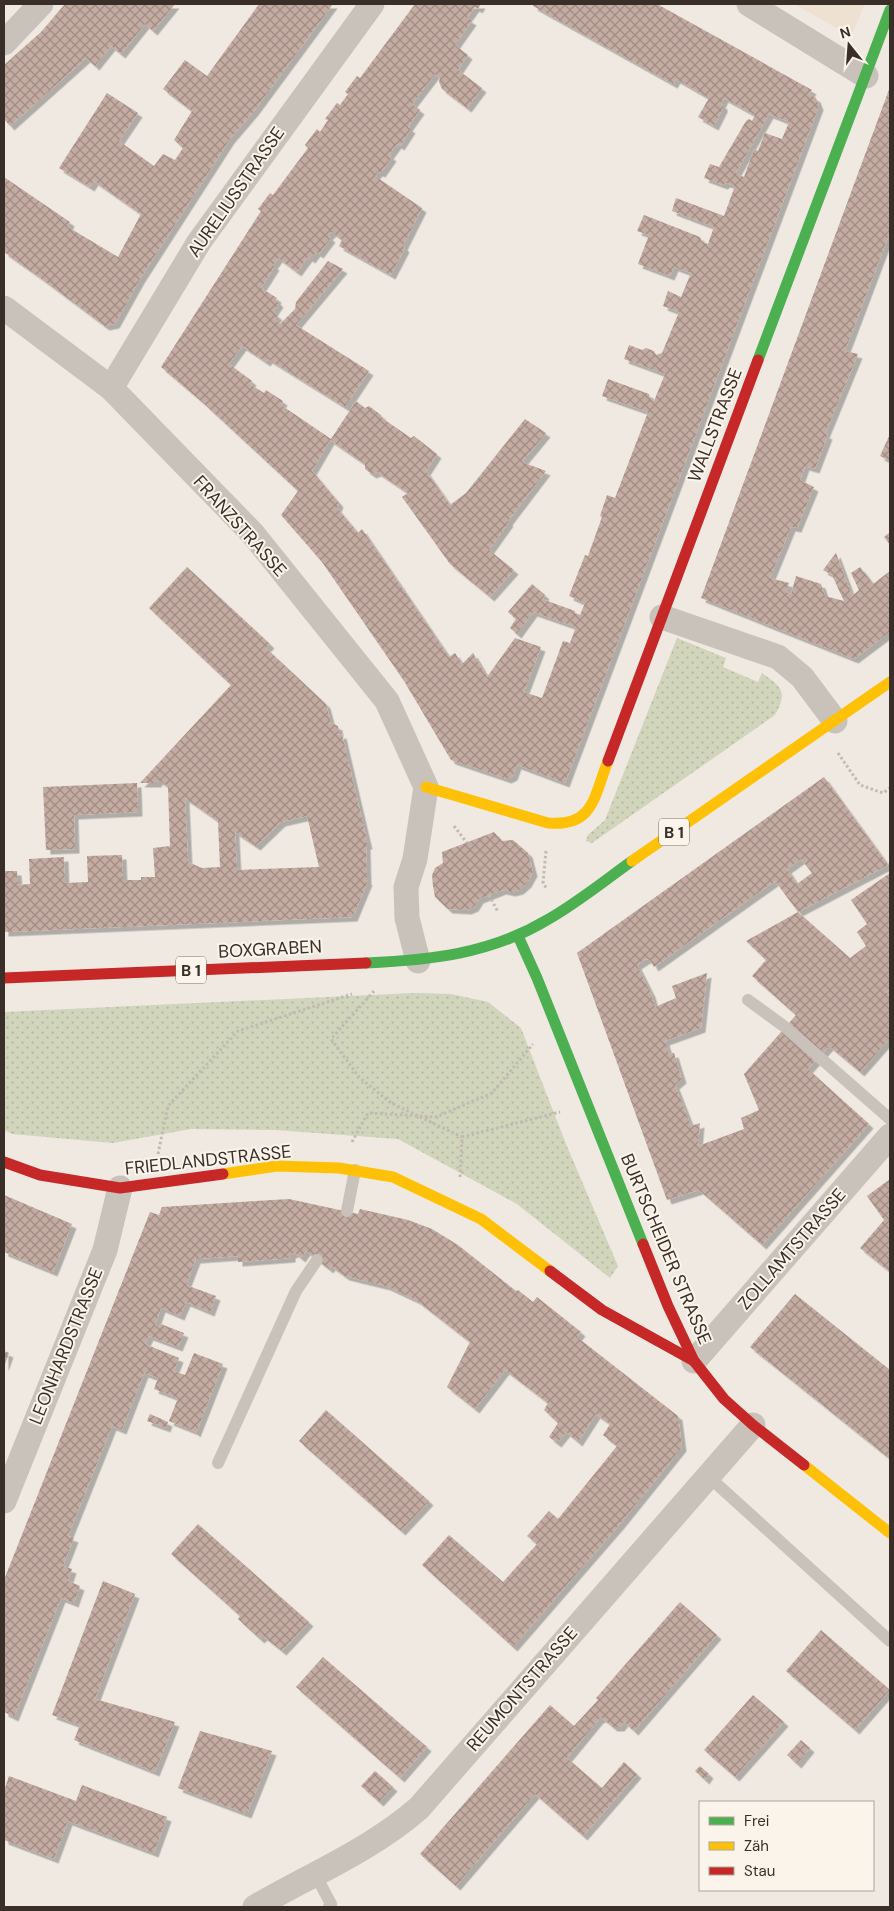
<svg xmlns="http://www.w3.org/2000/svg" width="894" height="1911" font-family="'DM Sans',sans-serif">
<style>
.park{fill:url(#park-dots)}
.plaza{fill:#eee1d1}
.building{fill:url(#building-cross-hatch);fill-rule:evenodd;filter:url(#shadow)}
.lines{fill:none;stroke-linecap:round;stroke-linejoin:round}
.path{stroke:#c1bab4;stroke-width:3;stroke-dasharray:2.5 2.5;stroke-linecap:butt}
.lane{stroke:#c9c2bb;stroke-width:12}
.street{stroke:#c9c2bb;stroke-width:25}
.fast{stroke:#4caf50;stroke-width:11}
.slow{stroke:#ffc107;stroke-width:11}
.jam{stroke:#c62828;stroke-width:11}
.labels{text-anchor:middle;dominant-baseline:central;stroke-width:4;stroke-linejoin:round;paint-order:stroke}
.shield{fill:#fbf4ea;stroke:#746962;stroke-width:1}
.shield-label{font-size:16px;font-weight:bold;fill:#3a2e28}
.street-label{font-size:18px;fill:#3a2e28;stroke:#fbf4ea}
</style>
<defs>
<pattern id="park-dots" width="8" height="8" patternUnits="userSpaceOnUse" patternTransform="scale(1.25)"><rect width="8" height="8" fill="#d0d5bb"/><path d="M2 2h.1M6 6h.1" fill="none" stroke="#b3b7a1" stroke-width="1.8" stroke-linecap="round"/></pattern>
<pattern id="building-cross-hatch" width="8" height="8" patternUnits="userSpaceOnUse" patternTransform="scale(1.25)"><rect width="8" height="8" fill="#c4aca2"/><path d="M0 0l8 8M0 8l8-8" fill="none" stroke="#a08c84"/></pattern>
<filter id="shadow"><feDropShadow dx="4.5" dy="4.5" stdDeviation="0" flood-color="#0004"/></filter>
</defs>
<rect width="100%" height="100%" fill="#efe9e2"/>
<g class="park">
<path d="M677,638L726,658L723,667L758,682L762,673C782,687 788,692 775,715L592,843L586,841L588,835L605,820Z"/>
<polygon points="414,993 451,994 488,1002 521,1028 566,1144 618,1266 610,1278 517,1204 398,1139 275,1130 191,1129 113,1143 12,1134 4,1130 4,1012"/>
</g>
<polygon class="plaza" points="794,4 865,4 851,36"/>
<g class="building">
<polygon points="65,4 175,4 153,31 145,24 121,54 111,46 95,66 86,58 10,126 4,119 4,65 41,32"/>
<polygon points="259,4 333,4 254,111 230,139 140,279 115,324 105,326 38,276 4,252 4,177 70,222 68,227 118,257 141,214 94,181 90,187 59,168 107,93 138,113 119,141 154,166 163,154 175,160 183,148 174,140 192,111 163,89 185,60 207,76"/>
<path d="M415,4H481L478,9L475,7L467,18L472,21L455,45L468,55L458,70L482,88L467,108L442,89L439,82L440,78L435,74L412,104L420,110L408,127L411,129L400,146L397,144L389,155L392,157L381,173L378,172L375,176L422,208L403,246L405,248L391,275L339,246L342,240L332,232L328,236L331,238L319,254L316,252L311,259L308,257L297,272L278,258L273,265L275,266L261,288L277,298L276,300L279,303L273,312L278,316L275,319L280,324L295,309L296,302L328,261L343,269L296,325L369,371L345,407L268,359L266,362L242,346L229,364L252,381L250,384L264,393L266,390L283,401L281,405L331,439L356,401L365,408L369,406L381,415L382,418L411,438L414,436L437,454L426,471L450,505L466,493L525,419L546,433L522,462L546,471L508,521L509,522L489,550L514,570L490,597L450,564L402,497L408,493L377,472L372,474L365,469V464L330,440L312,471L339,503L337,508L358,533L362,529L449,657L455,653L462,664L473,653L487,677L515,638L541,647L524,692L542,698L563,641L570,643L576,627L533,612L517,634L510,628L516,619L508,612L532,584L545,595L542,599L575,611V613L580,615L585,603L569,596L585,555L588,556L602,517L600,516L607,495L615,498L648,412L602,396L608,379L649,394L650,399L654,401L665,374L624,359L629,345L642,350L646,348L654,351L656,355L662,353L679,312L663,306L668,291L681,297L691,273L674,267L670,276L638,264L649,235L637,231L644,215L700,237L702,242L708,244L714,227L672,211L676,198L724,216L735,186L726,183L723,185L704,178L710,164L719,167L746,121L749,119L752,121L755,115L724,98L721,104L723,105V108L714,126L698,117L709,98L676,79L673,84L533,6L534,4H657L812,90L809,94L816,98L819,106L565,783L517,765L513,776L507,779L451,760L404,681L322,562L281,515L298,491L201,401L161,367L261,211L258,209L270,193L273,195L308,148L305,145L317,129L320,132L328,120L325,119L337,103L340,105L348,94L345,92L357,76L360,78ZM769,114L789,122L782,139L765,133L758,151L754,149L744,177L736,173Z"/>
<polygon points="890,87 890,232 845,351 858,354 825,434 828,435 815,469 805,466 800,480 814,487 797,528 791,527 770,578 789,583 786,592 791,594 796,576 821,584 825,596 844,601 832,575 823,570 836,553 852,596 859,590 851,573 860,567 873,584 890,571 890,632 854,659 701,598"/>
<polygon points="890,434 890,461 880,456"/>
<polygon points="890,532 890,545 884,537"/>
<path d="M187,567L270,644L266,648L326,704L331,723L338,726L339,732L337,735L342,734L368,845H366L367,880L368,881L353,917L4,932V871H17L18,885L30,884L29,859L64,857L65,883L88,882L87,856L122,855L123,880H141V877H155L153,848L170,846L168,786L158,780L157,783H140L231,685L149,608ZM185,798L218,821L220,867L202,868L188,862ZM307,816L319,867L237,870L235,832L256,846L281,822Z"/>
<path d="M824,777L888,865L798,912L775,881L654,967L650,960L646,959L637,965L651,993L655,1007L676,998L672,986L707,973L701,1028L665,1041L669,1054L674,1053L682,1079L675,1085L691,1126L700,1123L698,1146L744,1129L741,1118L759,1110L744,1074L796,1015L752,976L766,960L746,941L798,912L850,958L866,946L857,932L867,924L851,900L890,873V989L886,992L890,996V1038L860,1072L829,1046L808,1069L869,1124L762,1245L699,1190L667,1200L577,953ZM801,859L812,873L797,884L787,869Z"/>
<polygon points="137,783 138,812 74,815 75,849 46,850 43,787"/>
<polygon points="494,832 502,841 513,840 528,853 533,872 527,883 519,890 511,892 502,890 479,899 474,907 467,910 448,909 435,897 433,886 432,875 435,868 443,863 442,852"/>
<polygon points="890,1179 890,1272 860,1248 884,1220 867,1196"/>
<polygon points="4,1195 72,1224 53,1272 4,1252"/>
<polygon points="289,1199 358,1214 360,1209 408,1220 432,1229 458,1245 516,1291 518,1290 533,1302 537,1297 581,1332 577,1337 678,1416 682,1447 620,1524 513,1647 422,1565 449,1535 503,1582 537,1544 527,1536 549,1511 558,1519 617,1446 603,1435 610,1424 596,1414 578,1442 566,1432 557,1443 549,1437 558,1423 544,1410 548,1403 505,1370 475,1409 447,1387 470,1342 416,1300 386,1286 345,1276 331,1266 329,1269 306,1251 301,1258 295,1253 291,1254 291,1258 238,1262 238,1256 196,1259 186,1285 216,1296 210,1312 186,1302 180,1316 161,1308 155,1325 159,1327 161,1324 184,1333 178,1347 149,1336 145,1344 179,1358 174,1371 185,1375 194,1353 223,1364 196,1433 194,1431 169,1421 178,1398 154,1389 158,1378 144,1373 122,1430 112,1426 68,1536 74,1538 63,1566 72,1569 68,1581 80,1586 74,1603 61,1598 14,1717 4,1712 4,1580 150,1212 159,1215 162,1207"/>
<polygon points="795,1294 890,1370 890,1459 750,1347"/>
<polygon points="4,1351 9,1353 4,1367"/>
<polygon points="326,1410 429,1501 401,1531 299,1441"/>
<polygon points="150,1414 168,1422 166,1428 147,1421"/>
<polygon points="198,1524 309,1622 282,1651 263,1636 260,1639 238,1619 240,1616 171,1554"/>
<polygon points="103,1581 135,1594 95,1699 175,1722 155,1772 74,1740 80,1725 52,1715"/>
<polygon points="680,1602 717,1635 634,1731 624,1722 620,1727 613,1727 602,1718 599,1719 567,1758 602,1788 624,1762 637,1774 583,1836 535,1794 456,1886 420,1854 550,1705 574,1726 598,1700 596,1698"/>
<polygon points="821,1630 890,1690 855,1730 786,1671"/>
<polygon points="323,1657 427,1747 400,1778 296,1687"/>
<polygon points="753,1695 784,1722 735,1777 704,1750"/>
<polygon points="200,1731 272,1751 247,1814 178,1788"/>
<polygon points="801,1740 810,1748 797,1764 787,1755"/>
<polygon points="700,1766 709,1774 705,1780 695,1771"/>
<polygon points="375,1771 393,1787 379,1802 361,1786"/>
<polygon points="9,1776 76,1801 82,1785 167,1817 154,1853 68,1821 54,1859 4,1840 4,1791"/>
</g>
<g class="lines">
<g class="path">
<polyline points="838,753 860,785 883,793 890,788"/>
<polyline points="454,826 467,843"/>
<polyline points="546,851 543,883 547,889"/>
<polyline points="489,895 498,912"/>
<polyline points="374,991 331,1039 359,1077 391,1103 462,1137"/>
<polyline points="352,1142 368,1113 436,1117 492,1093 533,1044"/>
<polyline points="158,1154 168,1106 238,1031 352,994"/>
<polyline points="460,1177 462,1137 560,1112"/>
</g>
<g class="lane">
<polyline points="748,1000 785,1027 890,1119"/>
<polyline points="347,1211 355,1170"/>
<polyline points="218,1463 296,1291 317,1260"/>
<polyline points="709,1477 890,1641"/>
<polyline points="315,1874 331,1904 329,1907"/>
</g>
<g class="street">
<polyline points="749,4 866,76"/>
<polyline points="4,43 41,4"/>
<polyline points="4,308 111,388 253,534 387,701 426,787 415,859 406,887 407,918 418,961"/>
<polyline points="111,388 199,242 372,4"/>
<polyline points="662,617 778,657 802,677 835,721"/>
<polyline points="694,1361 890,1136"/>
<polyline points="4,1501 105,1250 120,1188"/>
<path d="M255,1907C310,1875 371,1850 419,1808L753,1425"/>
</g>
<g class="fast">
<polyline points="758,360 890,10"/>
<polyline points="518,936 537,978 643,1244"/>
<path d="M366,963C431,960 490,954 547,920C577,903 604,881 632,861"/>
</g>
<g class="slow">
<path d="M426,787L548,823C594,827 594,796 608,761"/>
<polyline points="632,861 890,682"/>
<polyline points="223,1174 277,1166 339,1168 393,1177 481,1219 550,1271"/>
<polyline points="804,1465 890,1533"/>
</g>
<g class="jam">
<polyline points="608,761 758,360"/>
<polyline points="4,978 366,963"/>
<polyline points="4,1162 40,1175 120,1188 223,1174"/>
<polyline points="643,1244 668,1306 694,1361 724,1399 753,1425 804,1465"/>
<polyline points="550,1271 602,1310 694,1361"/>
</g>
</g>
<g class="labels">
<g class="shield">
<rect x="659" y="818.5" width="30" height="27" rx="4"/>
<rect x="176" y="956.5" width="30" height="27" rx="4"/>
</g>
<g class="shield-label">
<text x="674" y="832">B 1</text>
<text x="191" y="970">B 1</text>
</g>
<g class="street-label">
<text transform="translate(236 192) rotate(-55)">AURELIUSSTRASSE</text>
<text transform="translate(715 425) rotate(-69)">WALLSTRASSE</text>
<text transform="translate(240 526) rotate(48)">FRANZSTRASSE</text>
<text transform="translate(270 949) rotate(-3)">BOXGRABEN</text>
<text transform="translate(208 1160) rotate(-6)">FRIEDLANDSTRASSE</text>
<text transform="translate(666 1249) rotate(67)">BURTSCHEIDER STRASSE</text>
<text transform="translate(792 1249) rotate(-49)">ZOLLAMTSTRASSE</text>
<text transform="translate(66 1346) rotate(-68)">LEONHARDSTRASSE</text>
<text transform="translate(522 1689) rotate(-49)">REUMONTSTRASSE</text>
</g>
</g>
<rect width="894" height="1911" fill="none" stroke="#3a2e28" stroke-width="10"/>
<rect x="699" y="1801" width="175" height="90" fill="#fbf4ea" stroke="#aea59c"/>
<rect x="709" y="1817" width="25" height="8" fill="#4caf50" stroke="#aea59c"/>
<text x="744" y="1826" font-size="15" fill="#3a2e28">Frei</text>
<rect x="709" y="1842" width="25" height="8" fill="#ffc107" stroke="#aea59c"/>
<text x="744" y="1851" font-size="15" fill="#3a2e28">Zäh</text>
<rect x="709" y="1867" width="25" height="8" fill="#c62828" stroke="#aea59c"/>
<text x="744" y="1876" font-size="15" fill="#3a2e28">Stau</text>
<g transform="translate(849 45) rotate(343)" stroke="#fbf4ea" stroke-width="4" paint-order="stroke">
<path d="M0-4L9 19L0 12L-9 19Z" fill="#3a2e28"/>
<text y="-8" font-size="14" font-weight="bold" text-anchor="middle" fill="#3a2e28">N</text>
</g>
</svg>
